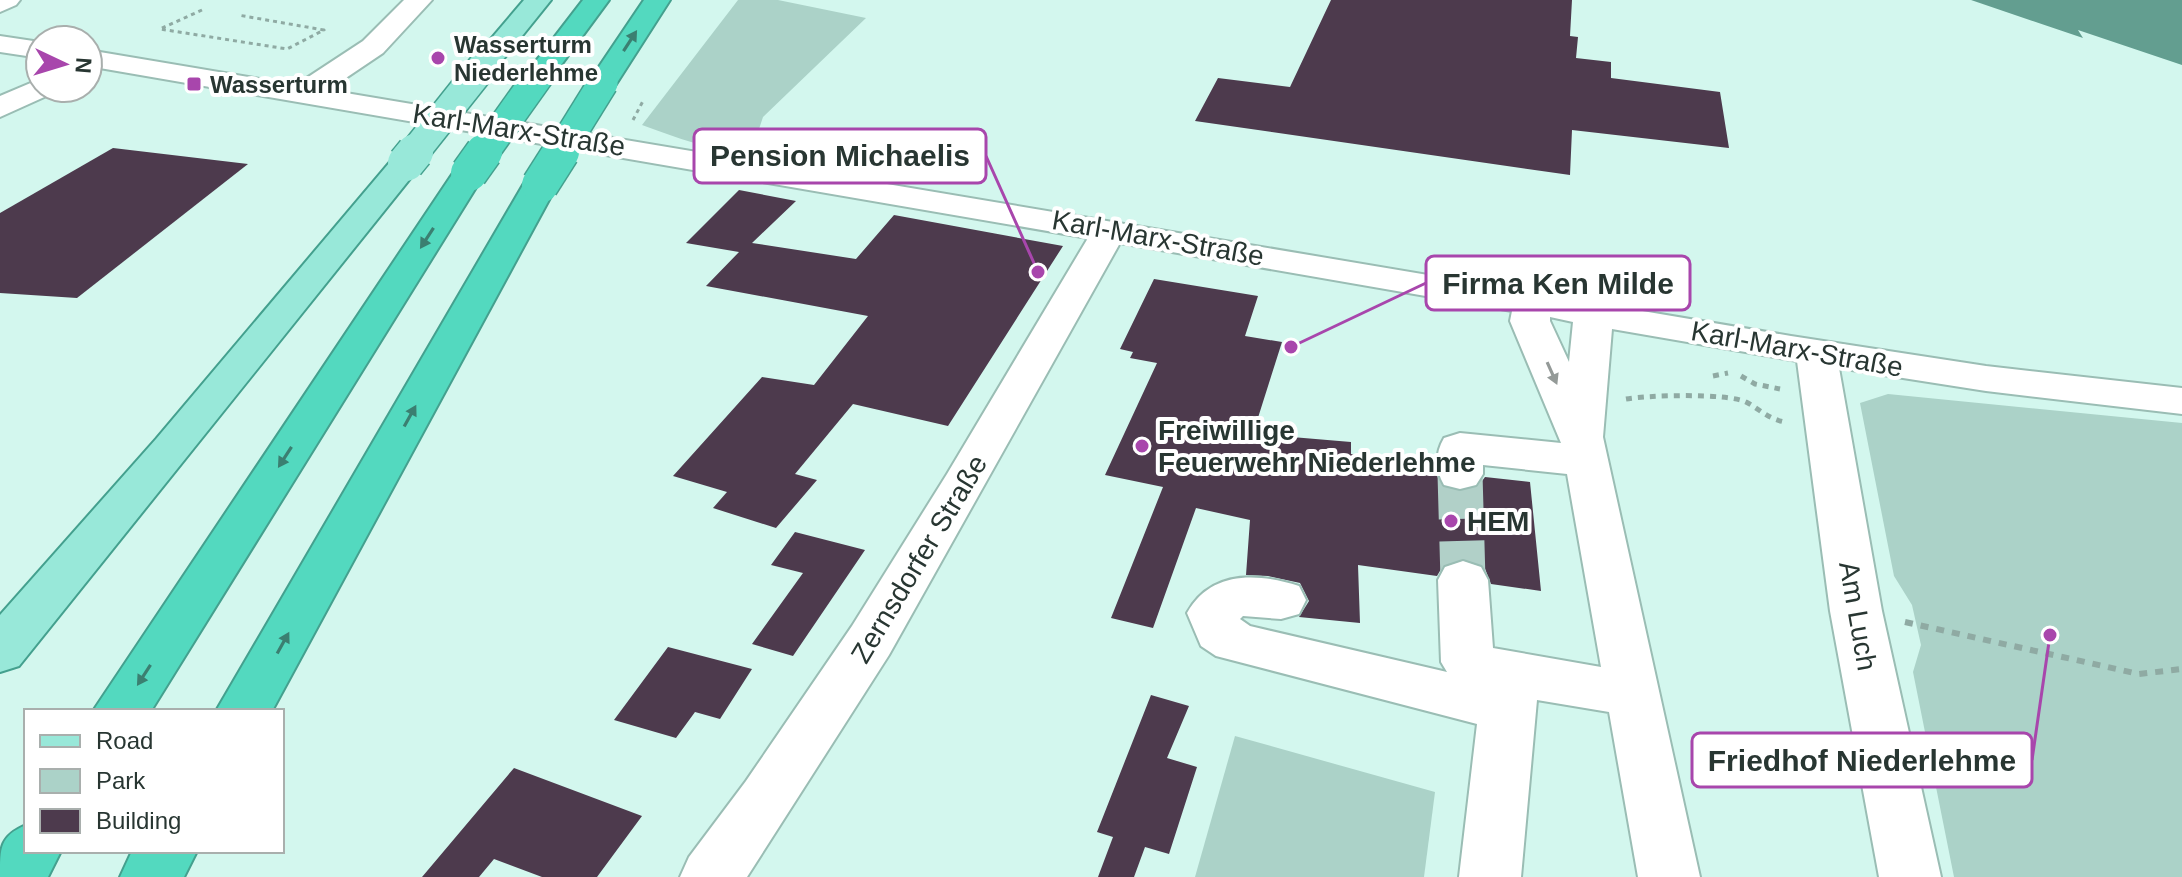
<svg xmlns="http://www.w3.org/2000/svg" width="2182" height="877" font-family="Helvetica,sans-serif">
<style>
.green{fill:#abd2c8}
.water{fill:#639e90}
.building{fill:#4d3a4d}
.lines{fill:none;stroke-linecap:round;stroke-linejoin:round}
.minor-tunnel{stroke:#b1d0c8;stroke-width:45;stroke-dasharray:45 22;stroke-linecap:butt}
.minor-casing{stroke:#9abdb4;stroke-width:4}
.major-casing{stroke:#44a08e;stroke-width:4}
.highway-casing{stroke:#44a08e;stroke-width:4}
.path-far2{stroke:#8faaa3;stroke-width:3;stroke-dasharray:4 4;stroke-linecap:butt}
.path-far1{stroke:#8faaa3;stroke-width:5;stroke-dasharray:6 6;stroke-linecap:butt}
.path{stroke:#8faaa3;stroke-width:6;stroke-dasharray:8 8;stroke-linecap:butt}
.minor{fill:#fff;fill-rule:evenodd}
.major{fill:#98e8d9;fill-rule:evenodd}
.highway{fill:#53d9bf;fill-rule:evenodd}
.major-bridge-far1-casing{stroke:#44a08e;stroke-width:32;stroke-linecap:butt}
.major-bridge-casing{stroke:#44a08e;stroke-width:39;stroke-linecap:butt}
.highway-bridge-far1-casing{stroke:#44a08e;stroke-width:32;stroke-linecap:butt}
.highway-bridge-casing{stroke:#44a08e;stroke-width:39;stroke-linecap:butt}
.major-bridge-far1{stroke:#98e8d9;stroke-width:29}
.major-bridge{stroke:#98e8d9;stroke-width:36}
.highway-bridge-far1{stroke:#53d9bf;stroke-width:29}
.highway-bridge{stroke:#53d9bf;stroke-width:36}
.oneway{fill:#3b7f71}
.oneway2{fill:#949a98}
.poi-dot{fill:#a846ac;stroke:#fff;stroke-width:3}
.labels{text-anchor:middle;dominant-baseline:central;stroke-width:8;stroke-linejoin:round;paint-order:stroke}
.far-poi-label{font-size:24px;font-weight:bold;fill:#283632;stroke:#fff;text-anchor:start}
.street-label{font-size:28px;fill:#283632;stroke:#fff}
.poi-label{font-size:28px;font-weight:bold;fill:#283632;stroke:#fff;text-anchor:start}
.leader{fill:none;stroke:#a846ac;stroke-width:3}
.callout-dot{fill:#a846ac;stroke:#fff;stroke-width:3}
.callout{fill:#fff;stroke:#a846ac;stroke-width:3}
.callout-label{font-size:30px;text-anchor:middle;font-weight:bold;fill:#283632}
</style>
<rect width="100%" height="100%" fill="#d3f7ee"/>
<g class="green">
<path d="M738,0H778L866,18L763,117L753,147C716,155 677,137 642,125Z"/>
<polygon points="1888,394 2182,423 2182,877 1954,877 1913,672 1921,645 1912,605 1894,576 1860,403"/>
<polygon points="1235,736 1435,792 1424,877 1195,877"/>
</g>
<polygon class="water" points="1971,0 2182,0 2182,65 2078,30 2083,38"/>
<g class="building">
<polygon points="1331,0 1572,0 1570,36 1578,37 1576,58 1611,62 1611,78 1720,92 1729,148 1572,130 1570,175 1195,121 1218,78 1290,87"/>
<polygon points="113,148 248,164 77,298 0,293 0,213"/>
<polygon points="739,190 796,201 752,243 856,259 894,215 1063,246 948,426 853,404 795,474 817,480 776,528 713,508 727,492 673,476 762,377 814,385 868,316 706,286 739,252 686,243"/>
<polygon points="1154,279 1258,296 1245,336 1282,342 1256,424 1282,428 1280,436 1351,442 1351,454 1378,458 1378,463 1435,470 1441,486 1459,492 1477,488 1485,477 1530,482 1541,591 1491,584 1484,566 1464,558 1444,564 1437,576 1358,565 1360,623 1299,617 1309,601 1300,583 1268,576 1246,575 1250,520 1196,508 1153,628 1111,618 1163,487 1105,475 1157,363 1130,358 1133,352 1120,349"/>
<polygon points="795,532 865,550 793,656 752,644 803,573 771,565"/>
<polygon points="668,647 752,669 720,719 695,712 676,738 614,720"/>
<polygon points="1151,695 1189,706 1167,758 1197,767 1169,854 1145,847 1134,877 1098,877 1113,837 1097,832"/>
<polygon points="514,768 642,816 597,877 542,877 494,859 479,877 422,877"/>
</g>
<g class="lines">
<polyline class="minor-tunnel" points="1460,474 1463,580"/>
<g class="minor-casing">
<g id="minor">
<polygon points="0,0 20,0 16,5 0,12"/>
<path d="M404,0H432L383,53L328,90L1791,336L1986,366L2182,388V414L1986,391L1839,368L1882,611L1941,877H1879L1830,611L1797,361L1612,329L1603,437L1700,877H1638L1609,712L1537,700L1521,877H1459L1477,724L1216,656L1201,646L1187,613C1211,570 1258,573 1299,586L1306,600L1299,614L1281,619L1243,616L1240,619L1250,626L1447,672L1441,662L1438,580L1445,567L1463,561L1481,567L1488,580L1493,648L1601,667L1567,474L1483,465V474L1476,485L1460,489L1444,485C1435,470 1435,453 1444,438L1460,433L1561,443L1510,321L1512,311L1120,243L889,655L747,877H680L689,857L746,781L852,626L947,474L1088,238L88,66V50L296,85L363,41ZM1550,317L1573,322L1569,362L1550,321Z"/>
<polygon points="0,36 40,42 40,58 0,52"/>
<polygon points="40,79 40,88 56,88 51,94 0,117 0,96"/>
</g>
</g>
<g class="major-casing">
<g id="major">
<polygon points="524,0 551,0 493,72 483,75 473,72 469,66 473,60"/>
<polygon points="406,153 417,156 422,163 417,170 19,666 0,672 0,615 156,439 395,156"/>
</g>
</g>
<g class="highway-casing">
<g id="highway">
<polygon points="583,0 609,0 550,80 540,83 530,80 526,74"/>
<polygon points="644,0 670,0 613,89 603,92 593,89 588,83"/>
<polygon points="469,163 481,166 485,173 151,711 93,711 453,173 457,166"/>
<polygon points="540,175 552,178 557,185 272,711 216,711 523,185 528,178"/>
<path d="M26,825V851H61L48,877H0C0,847 0,836 26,825Z"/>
<polygon points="132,851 197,851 184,877 120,877"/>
</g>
</g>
<g class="path-far2">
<polyline points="202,10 160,29 287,49 324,30 238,15"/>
<polyline points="633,120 643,101"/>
</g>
<g class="path-far1">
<polyline points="1713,376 1728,373"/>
<polyline points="1741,376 1755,384 1780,389"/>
<path d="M1626,399C1649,395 1727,393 1746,402C1761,410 1768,419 1785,422"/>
</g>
<polyline class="path" points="1905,622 2139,674 2182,669"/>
<use href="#minor" class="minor"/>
<use href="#major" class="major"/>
<use href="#highway" class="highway"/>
<g class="major-bridge-far1-casing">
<polyline id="major-bridge-far1" points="413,154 483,66"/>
</g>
<g class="major-bridge-casing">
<polyline id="major-bridge" points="406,163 415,152"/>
</g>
<g class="highway-bridge-far1-casing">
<g id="highway-bridge-far1">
<polyline points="483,154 540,74"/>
<polyline points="559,154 603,83"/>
</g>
</g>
<g class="highway-bridge-casing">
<g id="highway-bridge">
<polyline points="469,173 484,152"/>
<polyline points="540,185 561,152"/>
</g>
</g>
<use href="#major-bridge-far1" class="major-bridge-far1"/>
<use href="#major-bridge" class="major-bridge"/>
<use href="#highway-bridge-far1" class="highway-bridge-far1"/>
<use href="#highway-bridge" class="highway-bridge"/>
</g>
<defs><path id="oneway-solid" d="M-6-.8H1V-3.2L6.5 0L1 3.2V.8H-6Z" transform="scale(2)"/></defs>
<g class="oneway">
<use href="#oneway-solid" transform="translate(630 41) rotate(-57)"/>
<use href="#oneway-solid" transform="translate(427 238) rotate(123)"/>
<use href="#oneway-solid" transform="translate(410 416) rotate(-61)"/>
<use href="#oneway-solid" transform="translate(285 457) rotate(123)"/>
<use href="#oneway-solid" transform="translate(283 643) rotate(-61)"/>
<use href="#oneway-solid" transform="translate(144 675) rotate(123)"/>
</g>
<use class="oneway2" href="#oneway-solid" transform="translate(1552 373) rotate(66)"/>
<g class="poi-dot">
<circle cx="438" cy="58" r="8"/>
<rect x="186" y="76" width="16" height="16" rx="4"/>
<circle cx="1142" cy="446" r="8"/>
<circle cx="1451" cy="521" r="8"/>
</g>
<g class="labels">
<g class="far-poi-label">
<text x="454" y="44">Wasserturm<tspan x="454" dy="28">Niederlehme</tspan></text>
<text x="210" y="84">Wasserturm</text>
</g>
<g class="street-label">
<text transform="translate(519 130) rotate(9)">Karl-Marx-Straße</text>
<text transform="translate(1158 238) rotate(10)">Karl-Marx-Straße</text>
<text transform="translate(1797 349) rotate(10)">Karl-Marx-Straße</text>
<text transform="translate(919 559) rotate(-59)">Zernsdorfer Straße</text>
<text transform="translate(1858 616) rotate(80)">Am Luch</text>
</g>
<g class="poi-label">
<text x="1158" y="430">Freiwillige<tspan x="1158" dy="32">Feuerwehr Niederlehme</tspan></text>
<text x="1467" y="521">HEM</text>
</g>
</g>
<path class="leader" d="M1038 272L986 156M1291 347L1426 283M2050 635L2032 760"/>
<g class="callout-dot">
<circle cx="1038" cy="272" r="8"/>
<circle cx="1291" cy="347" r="8"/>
<circle cx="2050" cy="635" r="8"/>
</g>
<g class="callout">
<rect x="694" y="129" width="292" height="54" rx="8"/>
<rect x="1426" y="256" width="264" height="54" rx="8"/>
<rect x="1692" y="733" width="340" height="54" rx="8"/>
</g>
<g class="callout-label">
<text x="840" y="166">Pension Michaelis</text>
<text x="1558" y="294">Firma Ken Milde</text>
<text x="1862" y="771">Friedhof Niederlehme</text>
</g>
<rect x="24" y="709" width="260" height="144" fill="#ffffff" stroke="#a9afad" stroke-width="2"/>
<rect x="40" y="735" width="40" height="12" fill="#98e8d9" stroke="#a9afad" stroke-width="2"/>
<text x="96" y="749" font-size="24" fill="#283632">Road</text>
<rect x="40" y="769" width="40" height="24" fill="#abd2c8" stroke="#a9afad" stroke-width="2"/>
<text x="96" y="789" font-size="24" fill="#283632">Park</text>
<rect x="40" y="809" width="40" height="24" fill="#4d3a4d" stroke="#a9afad" stroke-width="2"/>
<text x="96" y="829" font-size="24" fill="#283632">Building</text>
<g transform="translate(64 64) rotate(94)"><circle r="38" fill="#ffffff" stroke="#a9afad" stroke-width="2"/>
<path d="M0-6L14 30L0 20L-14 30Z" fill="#a846ac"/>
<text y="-12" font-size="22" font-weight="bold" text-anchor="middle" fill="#283632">N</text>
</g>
</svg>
